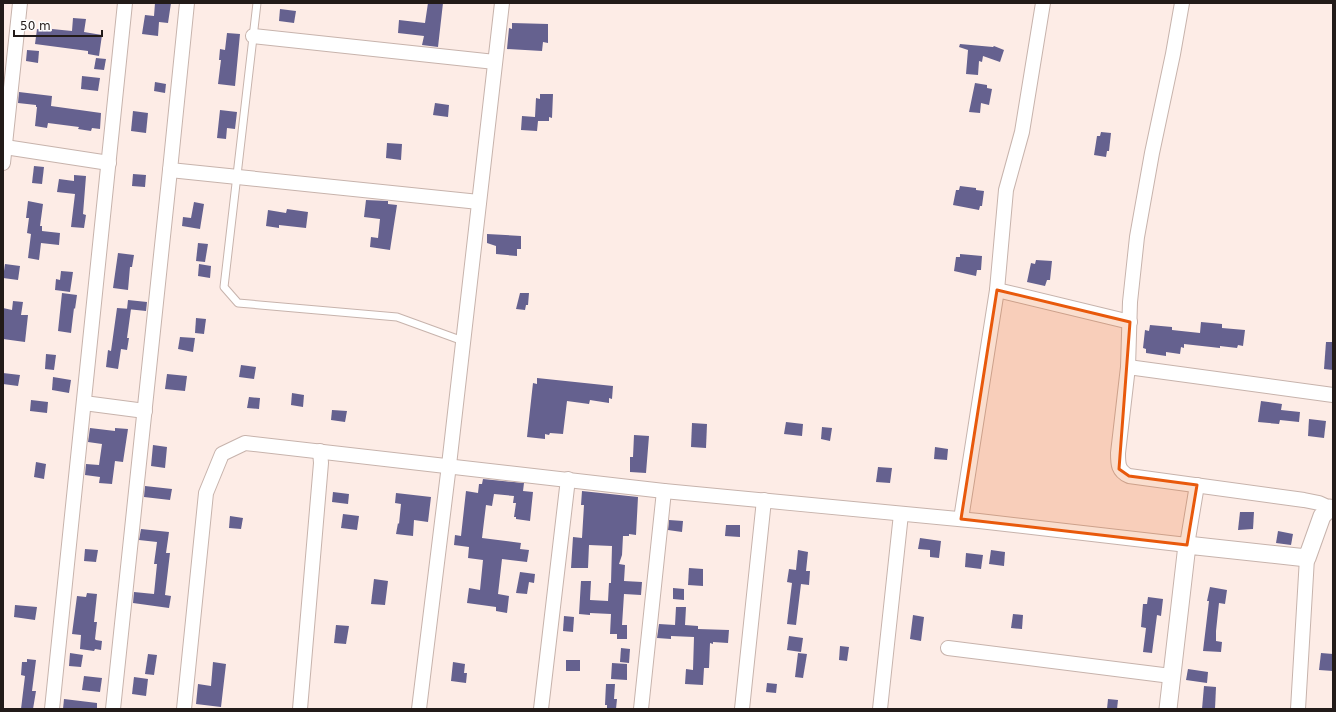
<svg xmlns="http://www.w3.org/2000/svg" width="1336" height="712" font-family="'DejaVu Sans',sans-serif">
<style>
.building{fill:#65618f}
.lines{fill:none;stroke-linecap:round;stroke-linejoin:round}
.service-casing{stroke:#c7b3ac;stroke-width:9}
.minor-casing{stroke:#c7b3ac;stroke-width:16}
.tertiary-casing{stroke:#c7b3ac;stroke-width:19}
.service{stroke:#fff;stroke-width:7}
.minor{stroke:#fff;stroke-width:14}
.tertiary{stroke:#fff;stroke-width:17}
.marked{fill:#e8590c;fill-opacity:0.2;stroke:#e8590c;stroke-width:3;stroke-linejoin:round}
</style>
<rect width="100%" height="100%" fill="#fdece6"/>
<g class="building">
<polygon points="155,3 171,3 168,23 159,22 158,36 142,34 145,15 154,16"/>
<polygon points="428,3 443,3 438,47 422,45 424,36 398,33 399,20 425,23"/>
<polygon points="280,9 296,11 294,23 279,21"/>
<polygon points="73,18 86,19 84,32 102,35 99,56 88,54 88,51 35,44 37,29 52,31 52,29 72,31"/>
<polygon points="512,23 548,24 548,43 543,42 542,51 507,49 509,28 512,29"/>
<polygon points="227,33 240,34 235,86 218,84 221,60 219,60 220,49 225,50"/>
<polygon points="960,44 993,47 994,46 1004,50 1000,62 983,56 982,62 979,61 978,75 966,74 968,50 959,47"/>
<polygon points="27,50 39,51 38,63 26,61"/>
<polygon points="96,58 106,59 104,70 94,69"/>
<polygon points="82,76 100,78 98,91 81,89"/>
<polygon points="155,82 166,84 165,93 154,91"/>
<polygon points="975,83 987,85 987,88 992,89 989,105 981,103 980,113 969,112"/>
<polygon points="19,92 52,96 51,106 101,113 100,129 92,128 91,131 78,129 79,127 48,123 47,128 35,126 37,107 36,107 36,105 18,103"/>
<polygon points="540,94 553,94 552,118 549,117 549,121 538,121 537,131 521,130 522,116 535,117 536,98 540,99"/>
<polygon points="435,103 449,105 448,117 433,115"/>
<polygon points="220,110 237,112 235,129 227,128 226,139 217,138"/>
<polygon points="133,111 148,113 146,133 131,131"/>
<polygon points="1101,132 1111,133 1109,151 1107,151 1106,157 1094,155 1097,136 1100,136"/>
<polygon points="387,143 402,144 401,160 386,158"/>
<polygon points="34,166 44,167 42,184 32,183"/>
<polygon points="133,174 146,175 145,187 132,186"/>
<polygon points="74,175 86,176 83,214 86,215 84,228 71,227 75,194 57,192 59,179 74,181"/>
<polygon points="960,186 976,188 976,190 984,191 982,206 980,206 979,210 953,205 956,190 959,190"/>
<polygon points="366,200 388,201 388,204 397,205 390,250 370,247 371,237 378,238 380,219 364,217"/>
<polygon points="28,201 43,204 40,226 42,226 42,231 60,233 59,245 41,243 39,260 28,258 31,234 27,233 29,218 26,218"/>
<polygon points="194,202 204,204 200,229 182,226 183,217 191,218"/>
<polygon points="287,209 308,212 306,228 279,225 279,228 266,226 268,210 286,213"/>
<polygon points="487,234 521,236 521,249 517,249 517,256 496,254 496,246 487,243"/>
<polygon points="198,243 208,244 205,262 196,261"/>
<polygon points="118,253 134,255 132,267 130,267 128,290 113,288"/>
<polygon points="960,254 982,256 981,270 977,270 976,276 954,271 956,257 960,257"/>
<polygon points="1036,260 1052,261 1050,280 1047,280 1045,286 1027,282 1031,263 1035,264"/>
<polygon points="5,264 20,266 18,280 3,278"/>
<polygon points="199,264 211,266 210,278 198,276"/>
<polygon points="61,271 73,272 70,292 55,290 56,279 60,280"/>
<polygon points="62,293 77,295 75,309 74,308 71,333 58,331"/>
<polygon points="520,293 529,293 528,305 526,305 525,310 516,309"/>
<polygon points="128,300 147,302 146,311 127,309"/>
<polygon points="13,301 23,302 21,315 28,315 25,342 3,339 3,308 12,310"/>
<polygon points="117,308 131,309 127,338 129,338 127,350 121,349 118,369 106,367 108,350 111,351"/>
<polygon points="196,318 206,319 204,334 195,333"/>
<polygon points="1201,322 1222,324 1222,328 1245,330 1243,346 1238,345 1237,348 1220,346 1220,348 1184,344 1184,348 1181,347 1180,354 1166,352 1166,356 1146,353 1146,349 1143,348 1145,330 1149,331 1150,325 1172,327 1172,330 1200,333"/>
<polygon points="180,337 195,338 193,352 178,349"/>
<polygon points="1326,342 1333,342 1333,370 1324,369"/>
<polygon points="46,354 56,355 54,370 45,369"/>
<polygon points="241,365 256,367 254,379 239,377"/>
<polygon points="3,373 20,375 18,386 3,384"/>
<polygon points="167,374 187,376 185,391 165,389"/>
<polygon points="53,377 71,380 69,393 52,390"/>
<polygon points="537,378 613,386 612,399 609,398 609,403 590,400 589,404 567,401 563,434 550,433 549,435 545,434 545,439 527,437 533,383 537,384"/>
<polygon points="292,393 304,395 303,407 291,405"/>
<polygon points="249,397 260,398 259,409 247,408"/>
<polygon points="31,400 48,402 47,413 30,411"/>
<polygon points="1261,401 1282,404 1281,410 1300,412 1299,422 1280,420 1279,424 1258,422"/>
<polygon points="332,410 347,411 345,422 331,420"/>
<polygon points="1309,419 1326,421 1324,438 1308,436"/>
<polygon points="786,422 803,424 802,436 784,434"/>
<polygon points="692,423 707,424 706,448 691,447"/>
<polygon points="822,427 832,428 830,441 821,439"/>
<polygon points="90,428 115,431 115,428 128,429 123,462 115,461 112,484 99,483 100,477 85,475 86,464 99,465 102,444 88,442"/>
<polygon points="634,435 649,436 646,473 630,472 630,457 633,457"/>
<polygon points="153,445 167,447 165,468 151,466"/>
<polygon points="935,447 948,449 947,460 934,459"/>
<polygon points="36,462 46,464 44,479 34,477"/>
<polygon points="878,467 892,468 890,483 876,482"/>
<polygon points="483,479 524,483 523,491 533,492 530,521 516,519 516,517 514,517 516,503 513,503 514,496 494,494 492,506 486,505 482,538 521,543 520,549 529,550 527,562 502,559 498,594 509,596 507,613 496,611 496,607 467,603 469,588 480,590 483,560 468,558 469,547 454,545 455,535 461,536 466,491 478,493 479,484 482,484"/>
<polygon points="145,486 172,489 170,500 144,497"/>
<polygon points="582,491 638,497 636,535 629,534 629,536 623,536 622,555 619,564 625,565 624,581 642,582 641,595 624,594 622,625 627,625 627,639 617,639 617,634 610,634 611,614 590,613 590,615 579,614 581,581 591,581 590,600 608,601 609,583 611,583 612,546 589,545 588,568 571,568 573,537 582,538 584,505 581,505"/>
<polygon points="333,492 349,494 348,504 332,502"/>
<polygon points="396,493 431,497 428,522 414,520 413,536 396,534 398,523 399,524 401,504 395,503"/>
<polygon points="1240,512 1254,512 1253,529 1238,530"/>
<polygon points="343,514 359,516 357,530 341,528"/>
<polygon points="230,516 243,518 241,529 229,528"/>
<polygon points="669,520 683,521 682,532 668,530"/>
<polygon points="726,525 740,525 740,537 725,536"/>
<polygon points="141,529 169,532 166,553 170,553 165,595 171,596 169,608 133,603 134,592 154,594 157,564 154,564 157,542 139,540"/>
<polygon points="1278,531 1293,534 1291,545 1276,543"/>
<polygon points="920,538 941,541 939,558 930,557 930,550 918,549"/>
<polygon points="85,549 98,550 96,562 84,561"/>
<polygon points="798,550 808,552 806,571 810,571 809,585 801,584 796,625 787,624 792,583 787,582 789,569 796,570"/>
<polygon points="991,550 1005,552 1004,566 989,564"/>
<polygon points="966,553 983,555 981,569 965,567"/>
<polygon points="689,568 703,569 703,586 688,585"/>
<polygon points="520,572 535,574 534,583 529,582 527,594 516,593"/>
<polygon points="374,579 388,581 385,605 371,604"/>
<polygon points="1210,587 1227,590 1225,604 1219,603 1216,631 1216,641 1222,642 1221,652 1203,651 1209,601 1207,601"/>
<polygon points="673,588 684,589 684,600 673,599"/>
<polygon points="87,593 97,594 94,622 97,622 95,639 96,640 102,641 101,650 95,649 94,651 80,649 81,635 72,634 77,596 86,597"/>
<polygon points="1148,597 1163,599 1161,616 1157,615 1152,653 1143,652 1146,628 1141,627 1143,604 1147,604"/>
<polygon points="15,605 37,607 35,620 14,617"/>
<polygon points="676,607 686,607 685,625 698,626 698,629 729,630 728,643 713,642 713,644 710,643 709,668 704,668 703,685 685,684 686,669 693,670 694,637 671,636 671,639 657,638 659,624 675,625"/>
<polygon points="1013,614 1023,615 1022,629 1011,628"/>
<polygon points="913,615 924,617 921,641 910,639"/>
<polygon points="564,616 574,617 573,632 563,631"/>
<polygon points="336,625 349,626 346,644 334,643"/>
<polygon points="789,636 803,638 801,652 787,650"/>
<polygon points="840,646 849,647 847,661 839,660"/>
<polygon points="621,648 630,649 629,663 620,662"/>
<polygon points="70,653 83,655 81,667 69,666"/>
<polygon points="798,653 807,654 803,678 795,677"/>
<polygon points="1321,653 1333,654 1333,671 1319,670"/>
<polygon points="148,654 157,655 154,675 145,674"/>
<polygon points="27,659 36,660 32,691 36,691 33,709 21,709 25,676 21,675 22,662 27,662"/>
<rect x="566" y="660" width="14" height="11"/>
<polygon points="213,662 226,664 221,707 196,704 198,684 211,686"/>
<polygon points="453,662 465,664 464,673 467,673 466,683 451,681"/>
<polygon points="612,663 627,664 627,680 611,679"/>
<polygon points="1188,669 1208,672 1207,683 1186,680"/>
<polygon points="84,676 102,678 100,692 82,690"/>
<polygon points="134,677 148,679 146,696 132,694"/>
<polygon points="767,683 777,684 776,693 766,692"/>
<polygon points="606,684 615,684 614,699 617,699 616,709 607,709 607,705 605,705"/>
<polygon points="1204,686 1216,687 1215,709 1202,709"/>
<polygon points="64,699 97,703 97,709 63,709"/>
<polygon points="1108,699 1118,700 1117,709 1107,709"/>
</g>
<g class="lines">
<g class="service-casing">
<polyline id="service" points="257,3 224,287 238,303 397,317 463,341"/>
</g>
<g class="minor-casing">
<g id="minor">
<path d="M1182,3L1173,54L1152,153L1137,237L1130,302L1128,367L1118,453C1118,464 1118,471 1129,476L1304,500L1319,503L1330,508"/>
<polyline points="253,36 495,62"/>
<polyline points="5,147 109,163"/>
<polyline points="3,163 20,3"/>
<polyline points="170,170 479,202"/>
<polyline points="997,290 1130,322"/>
<polyline points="1128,367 1333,395"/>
<polyline points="84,403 145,411"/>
<polyline points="961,519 997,290 1006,190 1022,132 1043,3"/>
<polyline points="948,648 1171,676"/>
<polyline points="52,709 125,3"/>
<polyline points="113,709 170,170 187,3"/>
<polyline points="184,709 206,493 222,454 245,443 664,491 979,521 1187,545 1197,485"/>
<polyline points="300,709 321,463 320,451"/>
<polyline points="419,709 449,465 502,3"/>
<polyline points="541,709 568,479"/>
<polyline points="641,709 664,491"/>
<polyline points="742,709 764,500"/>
<polyline points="880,709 901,514"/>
<polyline points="1298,709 1307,558"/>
</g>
</g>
<g class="tertiary-casing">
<polyline id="tertiary" points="1168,709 1187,545 1307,558 1322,516 1330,508 1333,509"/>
</g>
<use href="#service" class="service"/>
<use href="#minor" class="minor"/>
<use href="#tertiary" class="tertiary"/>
</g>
<path class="marked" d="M997,290L1130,322L1119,469L1129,476L1197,485L1187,545L961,519Z"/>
<rect width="1336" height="712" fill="none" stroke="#221b19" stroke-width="8"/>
<path d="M14 30v6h88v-6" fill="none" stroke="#221b19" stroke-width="2"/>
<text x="20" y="30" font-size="12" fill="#221b19" stroke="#fdfdfd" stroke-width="3" paint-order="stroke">50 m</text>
</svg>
